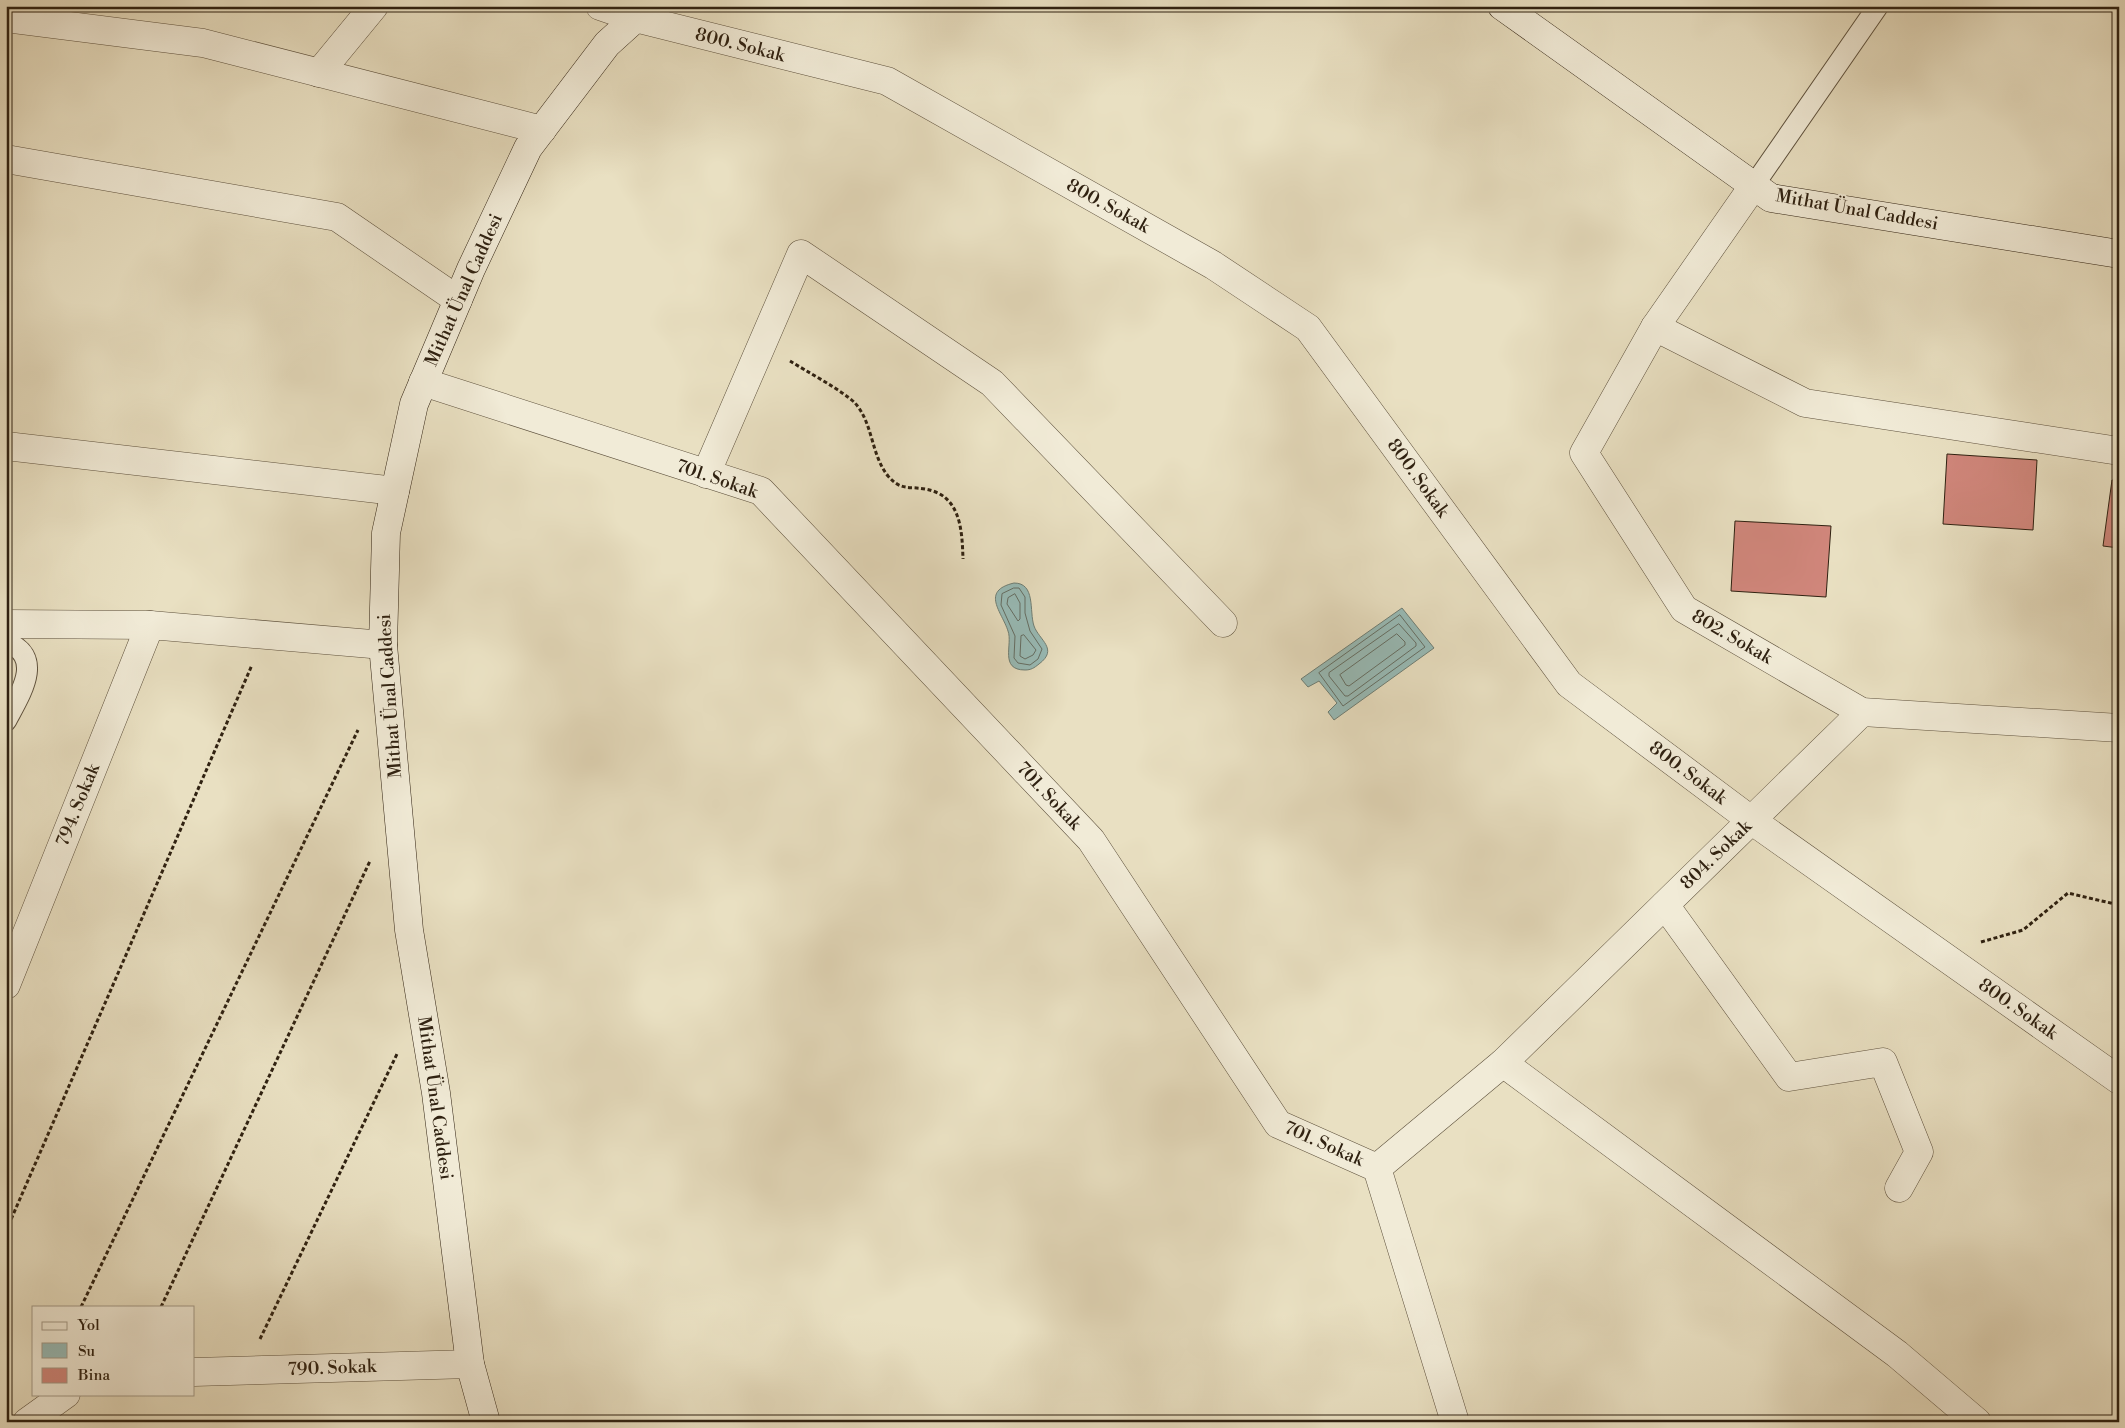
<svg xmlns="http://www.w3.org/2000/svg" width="2125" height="1428" font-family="'Libre Bodoni',serif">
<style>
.water{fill:#98bcb8;stroke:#6e7e75}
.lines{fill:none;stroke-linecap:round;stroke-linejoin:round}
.shore{stroke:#646e64;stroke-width:1}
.building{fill:#d0867b;stroke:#2f2111}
.service-casing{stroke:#5e513d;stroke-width:22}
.minor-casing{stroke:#5e513d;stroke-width:29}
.tertiary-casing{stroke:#5e513d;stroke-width:29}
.secondary-casing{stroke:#2f2111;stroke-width:29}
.path{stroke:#2f2111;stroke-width:3;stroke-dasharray:4 2.5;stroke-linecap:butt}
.service{stroke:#f1ebd7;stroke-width:20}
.minor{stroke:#f1ebd7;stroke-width:28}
.tertiary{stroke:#f1ebd7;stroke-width:28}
.secondary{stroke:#f1ebd7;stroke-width:28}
.labels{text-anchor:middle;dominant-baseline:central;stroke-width:4;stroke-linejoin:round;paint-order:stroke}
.street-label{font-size:18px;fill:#2f2111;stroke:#f1ebd7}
</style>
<rect width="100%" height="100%" fill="#e9e0c2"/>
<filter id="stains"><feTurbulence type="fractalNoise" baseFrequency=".004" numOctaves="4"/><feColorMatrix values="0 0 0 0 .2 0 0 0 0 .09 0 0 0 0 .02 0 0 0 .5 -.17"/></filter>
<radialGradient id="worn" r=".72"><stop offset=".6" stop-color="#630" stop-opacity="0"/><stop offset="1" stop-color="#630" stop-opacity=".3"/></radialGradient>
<g class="water">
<path d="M1014,583C1036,583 1029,611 1034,626C1039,640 1059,649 1039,664C1034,668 1031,670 1025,670C999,670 1013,644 1008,631C1002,612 980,591 1014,583Z"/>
<polygon points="1402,608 1434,648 1334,720 1328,712 1337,703 1319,681 1308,687 1301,679"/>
</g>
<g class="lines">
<g class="shore">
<polygon points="1014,588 1019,588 1025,597 1025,613 1030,631 1042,649 1038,659 1030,665 1018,663 1014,658 1015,636 1001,605 1002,594"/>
<polygon points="1015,594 1020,603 1020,619 1018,621 1007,604 1008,598"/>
<polygon points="1400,615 1425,647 1343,706 1319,673"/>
<polygon points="1399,624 1416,643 1416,646 1348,696 1345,696 1329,676 1329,673"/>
<polygon points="1397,634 1405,642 1405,645 1349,686 1346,685 1340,675"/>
<polygon points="1024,635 1036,650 1033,655 1025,659 1020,656 1021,636"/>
</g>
</g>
<g class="building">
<polygon points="1947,454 2037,460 2033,530 1943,524"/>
<polygon points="2112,480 2119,481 2119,548 2103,546"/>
<polygon points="1735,521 1831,526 1826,597 1731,591"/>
</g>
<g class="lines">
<g class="service-casing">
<g id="service">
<polyline points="1754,185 1878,6"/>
<path d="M6,642C46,657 19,696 6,721"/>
</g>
</g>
<g class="minor-casing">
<g id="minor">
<polyline points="600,6 635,18 887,81 1213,265 1308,328 1569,684 1751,820 2119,1080"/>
<polyline points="6,18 203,43 542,130"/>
<polyline points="319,73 374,6"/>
<polyline points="6,159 337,217 458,300"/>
<polyline points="1754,185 1655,327 1584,453 1684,609 1862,712 2119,728"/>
<polyline points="1655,327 1805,403 2119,451"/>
<polyline points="423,382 761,491 1091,840 1278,1124 1377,1168 1455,1422"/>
<polyline points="706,474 801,254 992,383 1223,623"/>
<polyline points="6,624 150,625"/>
<polyline points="1665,905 1789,1077 1883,1062 1919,1152 1899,1188"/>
<polyline points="6,985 150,625 383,645"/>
<polyline points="1503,1063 1897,1354 1977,1422"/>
<polyline points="1377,1168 1503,1063 1862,712"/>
<polyline points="194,1372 470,1364"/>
<polyline points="27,1422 66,1394"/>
</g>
</g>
<g class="tertiary-casing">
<polyline id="tertiary" points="6,446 395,491"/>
</g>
<g class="secondary-casing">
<g id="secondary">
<polyline points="1502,6 1771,198 2119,254"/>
<polyline points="486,1422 470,1364 436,1093 409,930 383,645 386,533 414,404 471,269 528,148 607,44 649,6"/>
</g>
</g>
<g class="path">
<path d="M790,361C806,371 843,391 855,403C873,423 871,455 888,476C901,491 908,486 925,489C961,495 962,530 963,559"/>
<polyline points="1981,942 2023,930 2068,893 2119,905"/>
<polyline points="6,1231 252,665"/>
<polyline points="81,1307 358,730"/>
<polyline points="161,1307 370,861"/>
<polyline points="260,1339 397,1054"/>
</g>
<use href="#service" class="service"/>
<use href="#minor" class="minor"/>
<use href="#tertiary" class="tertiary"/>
<use href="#secondary" class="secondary"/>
</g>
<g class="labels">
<g class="street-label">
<text transform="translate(740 45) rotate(14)">800. Sokak</text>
<text transform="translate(1108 206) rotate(29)">800. Sokak</text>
<text transform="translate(1857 210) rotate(10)">Mithat Ünal Caddesi</text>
<text transform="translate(464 290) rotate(-66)">Mithat Ünal Caddesi</text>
<text transform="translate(1418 478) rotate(54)">800. Sokak</text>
<text transform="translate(717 479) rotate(19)">701. Sokak</text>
<text transform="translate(1732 637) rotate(30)">802. Sokak</text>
<text transform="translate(390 696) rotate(-94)">Mithat Ünal Caddesi</text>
<text transform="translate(1688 773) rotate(37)">800. Sokak</text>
<text transform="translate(1049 796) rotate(47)">701. Sokak</text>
<text transform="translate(78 805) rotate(-68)">794. Sokak</text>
<text transform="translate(1716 855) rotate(-44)">804. Sokak</text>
<text transform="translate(2018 1009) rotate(35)">800. Sokak</text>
<text transform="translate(435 1098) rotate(82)">Mithat Ünal Caddesi</text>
<text transform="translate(1324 1144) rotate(24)">701. Sokak</text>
<text transform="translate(332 1368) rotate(-2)">790. Sokak</text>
</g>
</g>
<rect width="2125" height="1428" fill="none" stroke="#e9e0c2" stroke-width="25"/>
<rect x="8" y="8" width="2110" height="1413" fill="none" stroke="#2f2111" stroke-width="2.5"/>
<rect x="12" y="12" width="2100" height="1403" fill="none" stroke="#2f2111"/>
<rect x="32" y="1306" width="162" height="90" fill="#f1ebd7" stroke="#a39a88"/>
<rect x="42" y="1322" width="25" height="8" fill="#f1ebd7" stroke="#a39a88"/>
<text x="78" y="1330" font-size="15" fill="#2f2111">Yol</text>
<rect x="42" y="1343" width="25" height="15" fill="#98bcb8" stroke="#a39a88"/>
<text x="78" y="1356" font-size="15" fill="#2f2111">Su</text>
<rect x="42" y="1368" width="25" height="15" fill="#d0867b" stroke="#a39a88"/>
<text x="78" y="1380" font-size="15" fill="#2f2111">Bina</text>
<rect width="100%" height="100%" filter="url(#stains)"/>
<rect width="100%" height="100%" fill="url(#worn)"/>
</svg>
